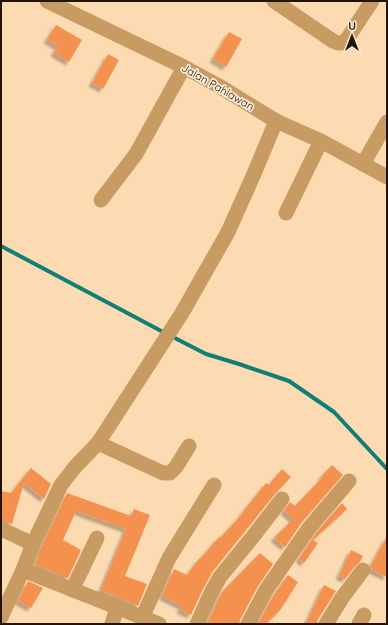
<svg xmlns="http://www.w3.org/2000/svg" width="388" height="625" font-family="Quicksand,sans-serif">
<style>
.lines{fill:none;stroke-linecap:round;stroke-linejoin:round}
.stream{stroke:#0f7f78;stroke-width:4}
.building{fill:#f59150;filter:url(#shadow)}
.street{stroke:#c89b62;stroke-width:15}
.labels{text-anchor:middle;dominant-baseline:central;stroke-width:3.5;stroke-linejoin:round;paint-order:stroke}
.street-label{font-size:11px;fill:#231402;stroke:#fcebd7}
</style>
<defs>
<filter id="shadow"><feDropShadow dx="-3.5" dy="3.5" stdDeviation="1" flood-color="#0004"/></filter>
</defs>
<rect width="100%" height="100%" fill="#fddbb2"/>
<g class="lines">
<g class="stream">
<polyline points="1,246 165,333"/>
<polyline points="171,336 206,354 239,364 289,381 334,412 387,469"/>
</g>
</g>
<g class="building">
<polygon points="56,25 82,40 69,62 54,53 58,46 47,40"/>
<polygon points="229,32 242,39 226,67 213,59"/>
<polygon points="108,54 119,60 103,89 92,83"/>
<polygon points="332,465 343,475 302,522 285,547 274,538 293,519 284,511 290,502 295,506 322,478 321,477"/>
<polygon points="31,468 51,484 44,499 24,483 12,524 1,520 1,491 11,493"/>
<polygon points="282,469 291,477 275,494 213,571 203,589 191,615 180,610 182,606 162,596 174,569 187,575 199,559 200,559 219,537 220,538 243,513 242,513 266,483 269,485"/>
<polygon points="67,493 131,516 134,509 150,515 125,576 147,584 138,606 101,590 126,529 76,511 63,540 81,550 68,578 35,565 41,548"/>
<polygon points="342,503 347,509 313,540 318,543 304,563 299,559 316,533"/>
<polygon points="387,536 387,577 372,570 371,566"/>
<polygon points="351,550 363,556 360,562 356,565 345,579 339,576"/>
<polygon points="260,553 273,564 258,586 240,620 239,624 207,624 222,592"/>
<polygon points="288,575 298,582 281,609 266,624 258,624 274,595"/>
<polygon points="28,581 43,588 31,608 18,601"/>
<polygon points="324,585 336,591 318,619 317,624 306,624"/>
</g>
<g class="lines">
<g class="street">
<polyline points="47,1 184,67 219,86 276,121 321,141 387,177"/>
<path d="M274,1L333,41C339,44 343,44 347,39L372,1"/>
<polyline points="363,164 387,122"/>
<polyline points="101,200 136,154 184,67"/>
<polyline points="286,213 321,141"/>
<polyline points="98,443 163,473 170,473 176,467 189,446"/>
<polyline points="1,529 33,544"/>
<polyline points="23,570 159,624"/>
<polyline points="72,590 97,538"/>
<polyline points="1,617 23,570 33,544 61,485 75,467 98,443 182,313 228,232 253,176 276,121"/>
<polyline points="142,618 169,558 214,485"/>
<polyline points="112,624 117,608"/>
<polyline points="197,624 211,593 220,577 255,534 282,499"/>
<polyline points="248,624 266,590 309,528 349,481"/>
<polyline points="326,624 342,598 363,570"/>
<polyline points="359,624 364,615"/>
</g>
</g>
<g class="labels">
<g class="street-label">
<text transform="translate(218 87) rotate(30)">Jalan Pahlawan</text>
</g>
</g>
<rect width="388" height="625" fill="none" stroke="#231402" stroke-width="4"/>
<g transform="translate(352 36)" stroke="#fcebd7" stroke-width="3" paint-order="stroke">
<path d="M0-3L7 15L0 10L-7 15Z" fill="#231402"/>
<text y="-6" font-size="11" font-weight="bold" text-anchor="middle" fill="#231402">U</text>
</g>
</svg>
